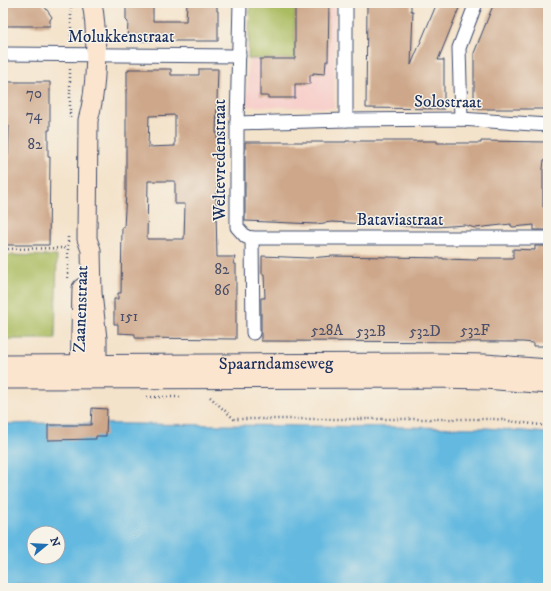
<svg xmlns="http://www.w3.org/2000/svg" width="551" height="591" font-family="'IM FELL DW Pica',serif">
<style>
.built{fill:#f7d0cc}
.green{fill:#aabc60;stroke:#62765f}
.water{fill:#63b9e0;stroke:#3f749f;fill-rule:evenodd}
.building{fill:#cea78a;fill-rule:evenodd}
.lines{fill:none;stroke-linecap:round;stroke-linejoin:round}
.street-casing{stroke:#3c4a6e;stroke-width:15}
.secondary-casing{stroke:#3c4a6e;stroke-width:21}
.path{stroke:#3c4a6e;stroke-width:2.5;stroke-dasharray:1 3;stroke-linecap:butt}
.street{stroke:#fff;stroke-width:13}
.secondary{stroke:#fce5cf;stroke-width:19}
.labels{text-anchor:middle;dominant-baseline:central;stroke-width:3;stroke-linejoin:round;paint-order:stroke}
.number-label{font-size:15px;fill:#484d69}
.street-label{font-size:17px;fill:#1b2f5e;stroke:#f7f3e8}
</style>
<rect width="100%" height="100%" fill="#f7f3e8"/>
<filter id="ink" filterUnits="userSpaceOnUse"><feTurbulence type="fractalNoise" baseFrequency=".025" numOctaves="2"/><feDisplacementMap in="SourceGraphic" scale="8" xChannelSelector="R" yChannelSelector="G"/><feConvolveMatrix kernelMatrix="1 2 1 2 8 2 1 2 1" color-interpolation-filters="sRGB"/></filter>
<filter id="wash" filterUnits="userSpaceOnUse"><feTurbulence type="fractalNoise" baseFrequency=".012" numOctaves="4" result="noise"/><feDisplacementMap in="SourceGraphic" scale="16" xChannelSelector="R" yChannelSelector="G"/><feGaussianBlur stdDeviation="0.9" result="paint"/><feColorMatrix in="noise" values="0 0 0 0 0 0 0 0 0 0 0 0 0 0 0 0 0 1.4 0 .05"/><feComposite in="paint" operator="in"/></filter>
<g filter="url(#wash)">
<rect width="100%" height="100%" fill="#f4e3cb"/>
<polygon class="built" points="250,3 335,3 334,108 247,106"/>
<g class="green">
<polygon points="250,3 295,3 295,59 248,59"/>
<polygon points="3,255 57,256 55,339 3,339"/>
</g>
<path class="water" d="M47,423L487,428L548,433V588H3V424ZM34,533H58V557H34Z"/>
<g id="blocks">
<g class="building">
<polygon points="3,3 42,3 52,17 50,20 50,26 3,26"/>
<polygon points="126,3 153,3 153,21 186,21 187,3 217,3 217,11 218,11 218,41 127,41 128,22 126,20"/>
<polygon points="295,3 329,3 328,61 326,61 325,74 313,73 313,75 310,75 310,84 295,84 295,98 268,98 268,96 260,96 260,59 295,59"/>
<polygon points="367,3 411,3 411,11 413,11 411,65 437,3 461,3 438,60 444,60 444,109 366,108"/>
<polygon points="494,3 548,3 548,109 474,109 474,53"/>
<path d="M129,69H171V75H199V69H218L216,133H217V192H216V210L217,257H235L233,264H236V339L135,338V334L118,333V324H114V299H118V293H121L122,227H124L126,192V89H127V71H129ZM175,115V146L148,147L149,116ZM148,181H175V204H185L184,239H147Z"/>
<polygon points="3,82 50,82 50,130 48,130 48,157 50,157 49,245 4,245 3,216 3,155 8,155 9,126 7,126 6,115 3,115"/>
<polygon points="346,141 437,141 437,143 481,143 481,141 548,142 548,160 544,160 543,169 543,207 548,207 548,230 534,230 534,225 513,227 511,226 511,224 475,228 465,225 436,227 408,226 397,225 381,221 383,225 332,222 316,224 245,221 245,142 346,142"/>
<polygon points="535,246 548,246 548,346 533,346 533,343 523,342 261,341 261,298 265,298 264,274 262,274 262,256 309,258 333,256 443,258 443,259 477,260 478,258 513,258 513,249 535,250"/>
<polygon points="92,408 107,409 106,436 96,436 96,439 48,440 48,425 91,425"/>
</g>
</g>
</g>
<g filter="url(#ink)">
<use href="#blocks" fill-opacity="0" stroke="#3c4a6e" stroke-width="1"/>
<g class="lines">
<g class="street-casing">
<g id="street">
<polyline points="240,3 237,123 237,227 246,237 252,238 253,333"/>
<polyline points="3,54 239,56"/>
<polyline points="461,119 459,48 476,3"/>
<polyline points="346,120 461,119 548,125"/>
<polyline points="237,123 346,120 346,3"/>
<polyline points="252,238 548,238"/>
</g>
</g>
<g class="secondary-casing">
<g id="secondary">
<path d="M92,3C98,34 97,90 88,120L87,239L91,250L92,293L97,339V378"/>
<path id="s1" d="M3,365L435,363L485,364L548,369"/>
<polyline points="80,377 82,288"/>
<polyline points="3,379 435,378 485,379 548,384"/>
</g>
</g>
<g class="path">
<polyline points="71,40 71,3"/>
<polyline points="70,118 70,67"/>
<polyline points="3,252 3,249 68,248"/>
<polyline points="68,278 68,237"/>
<polyline points="147,397 180,397"/>
<polyline points="210,397 234,419 495,419 548,426"/>
</g>
<use href="#street" class="street"/>
<use href="#secondary" class="secondary"/>
</g>
</g>
<g class="labels">
<g class="number-label">
<text x="34" y="93">70</text>
<text x="34" y="115">74</text>
<text x="35" y="144">82</text>
<text x="222" y="269">82</text>
<text x="222" y="290">86</text>
<text x="129" y="316">151</text>
<text x="327" y="330">528A</text>
<text x="475" y="330">532F</text>
<text x="371" y="331">532B</text>
<text x="425" y="331">532D</text>
</g>
<g class="street-label">
<text x="121" y="37">Molukkenstraat</text>
<text transform="translate(448 102) rotate(1)">Solostraat</text>
<text transform="translate(220 160) rotate(-90)">Weltevredenstraat</text>
<text x="400" y="220">Bataviastraat</text>
<text transform="translate(81 309) rotate(-88)">Zaanenstraat</text>
<text stroke="none"><textPath href="#s1" startOffset="273">Spaarndamseweg</textPath></text>
</g>
</g>
<rect width="551" height="591" fill="none" stroke="#f7f3e8" stroke-width="16"/>
<g transform="translate(46 545) rotate(72)"><circle r="19" fill="#f7f3e8" stroke="#9fa5b1"/>
<path d="M0-3L7 15L0 10L-7 15Z" fill="#1f6fb2"/>
<text y="-6" font-size="11" font-weight="bold" text-anchor="middle" fill="#1b2f5e">N</text>
</g>
</svg>
